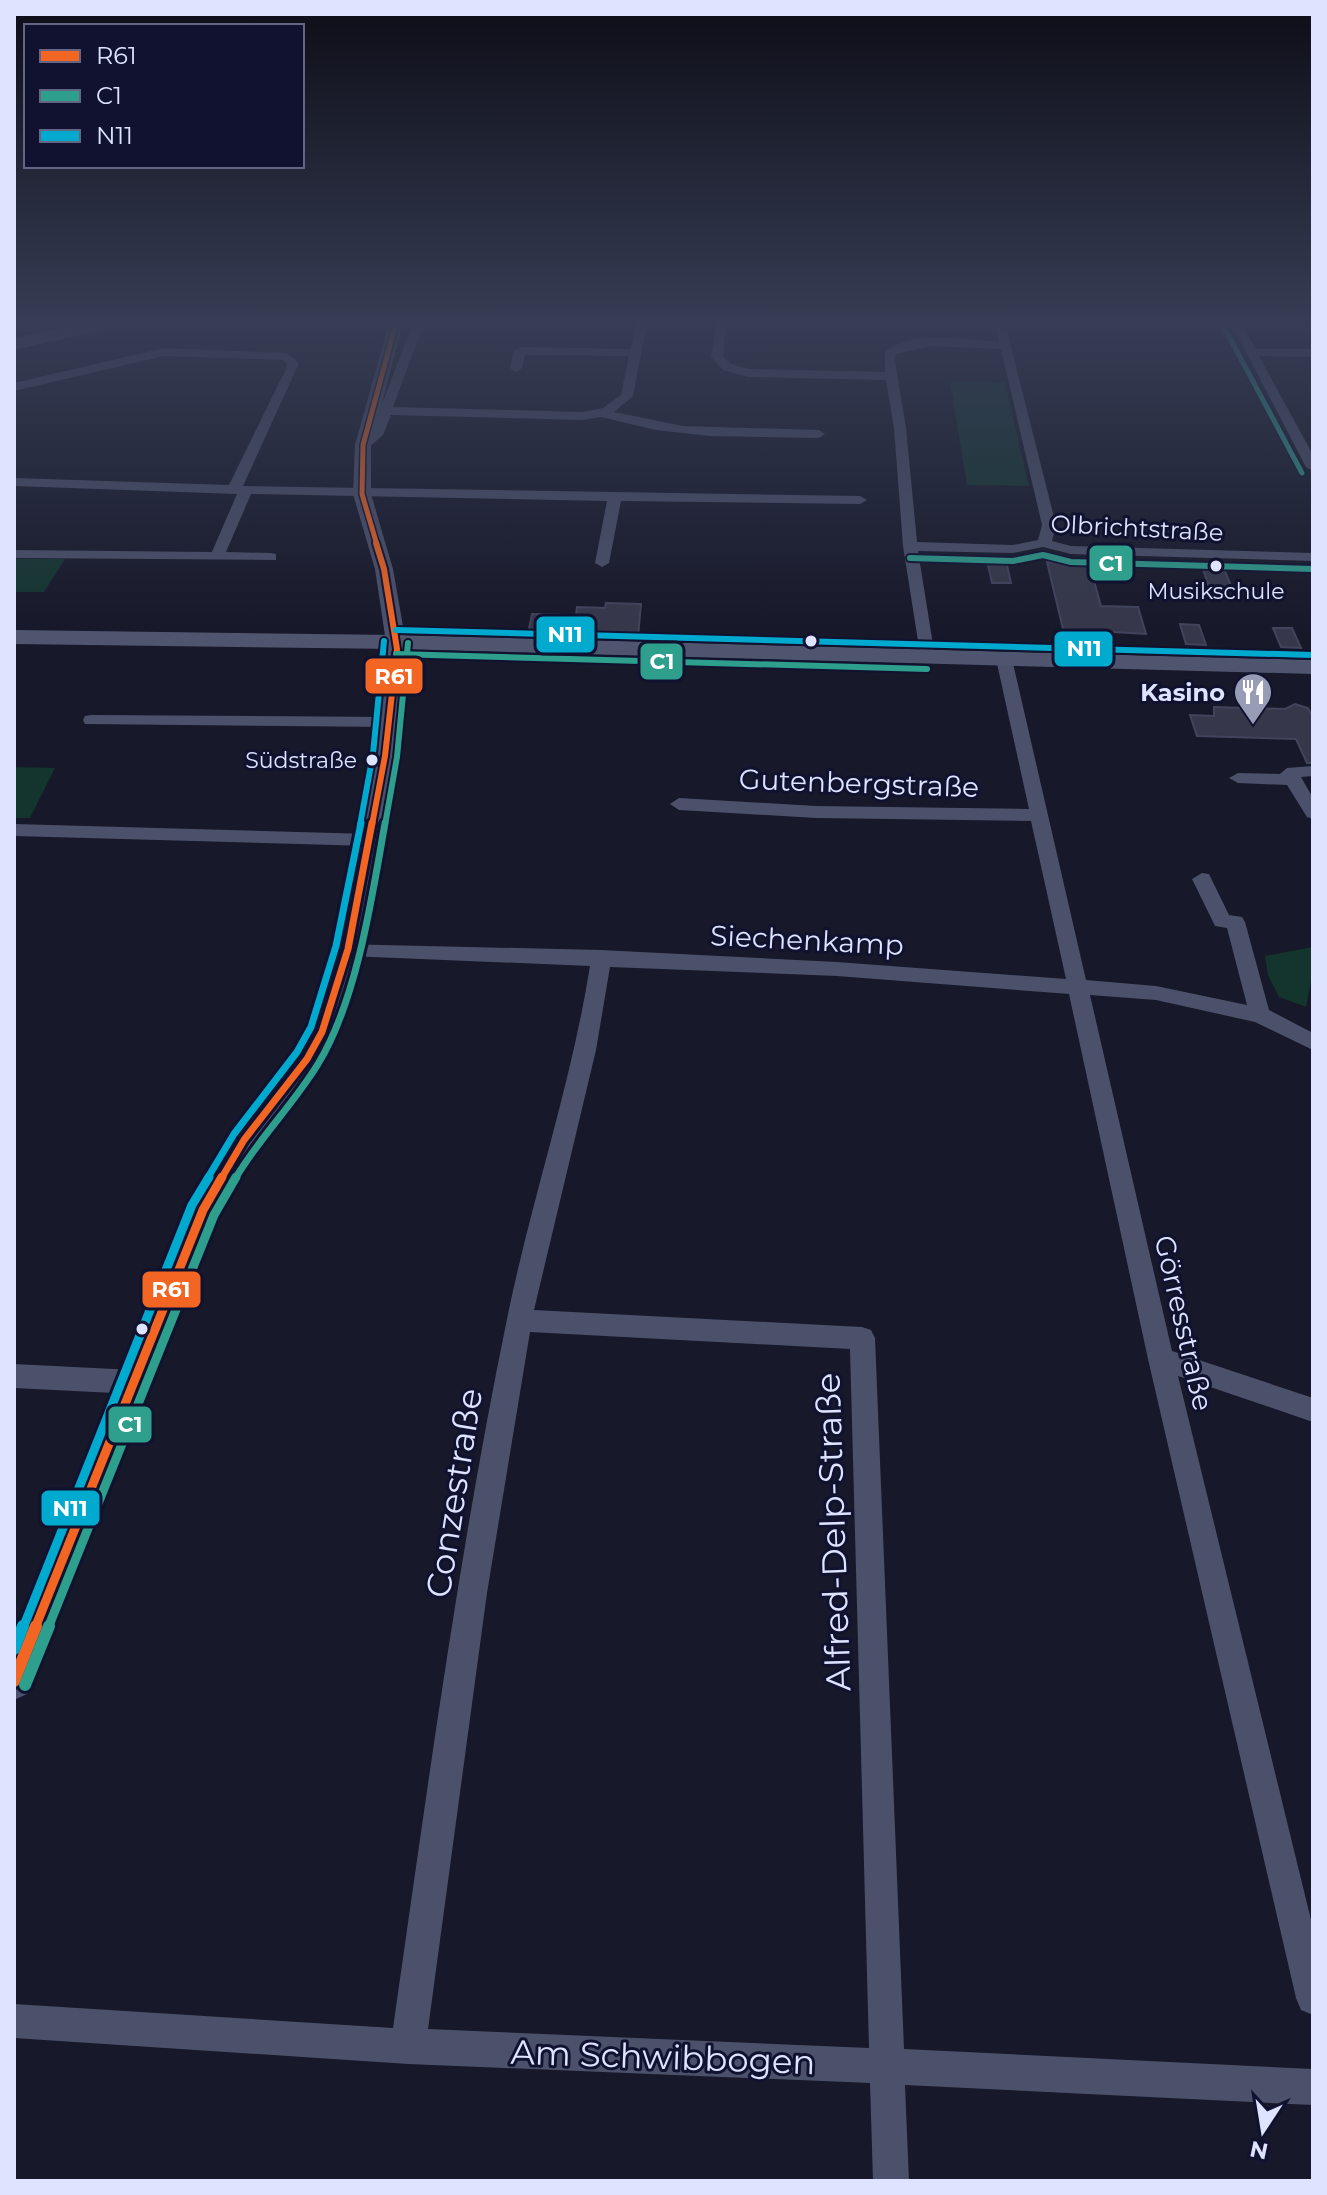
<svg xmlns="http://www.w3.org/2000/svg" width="1327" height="2195" font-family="Montserrat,sans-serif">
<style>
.green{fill:#13352e}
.building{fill:#36374a;stroke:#42445c;stroke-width:2}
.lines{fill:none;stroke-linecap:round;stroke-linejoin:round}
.minor{fill:#4b516a;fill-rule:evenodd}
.tertiary{fill:#4b516a;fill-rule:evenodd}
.secondary{fill:#4f556f;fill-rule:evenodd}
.primary{fill:#545370;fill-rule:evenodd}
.bus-1-far4-casing{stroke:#101230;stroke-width:8}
.bus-1-far3-casing{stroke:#101230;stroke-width:10}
.bus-1-far2-casing{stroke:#101230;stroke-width:13}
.bus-1-far1-casing{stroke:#101230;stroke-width:15}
.bus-1-casing{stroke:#101230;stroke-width:18}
.bus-2-far4-casing{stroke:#101230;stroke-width:8}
.bus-2-far3-casing{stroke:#101230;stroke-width:10}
.bus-2-far2-casing{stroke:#101230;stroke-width:13}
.bus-2-far1-casing{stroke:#101230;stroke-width:15}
.bus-2-casing{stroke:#101230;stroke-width:18}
.bus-3-far3-casing{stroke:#101230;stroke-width:10}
.bus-3-far2-casing{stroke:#101230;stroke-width:13}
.bus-3-far1-casing{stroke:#101230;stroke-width:15}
.bus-3-casing{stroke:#101230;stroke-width:18}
.bus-1-far4{stroke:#f26522;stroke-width:5}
.bus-1-far3{stroke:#f26522;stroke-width:6}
.bus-1-far2{stroke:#f26522;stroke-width:7}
.bus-1-far1{stroke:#f26522;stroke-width:9}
.bus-1{stroke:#f26522;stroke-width:12}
.bus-2-far4{stroke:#2e9e8d;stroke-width:5}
.bus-2-far3{stroke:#2e9e8d;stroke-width:6}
.bus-2-far2{stroke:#2e9e8d;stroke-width:7}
.bus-2-far1{stroke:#2e9e8d;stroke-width:9}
.bus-2{stroke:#2e9e8d;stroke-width:12}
.bus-3-far3{stroke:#00a9ce;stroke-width:6}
.bus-3-far2{stroke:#00a9ce;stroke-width:7}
.bus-3-far1{stroke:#00a9ce;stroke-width:9}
.bus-3{stroke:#00a9ce;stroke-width:12}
.bus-dot{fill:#dee3ff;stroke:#101230;stroke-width:3}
.labels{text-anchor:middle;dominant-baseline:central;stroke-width:6;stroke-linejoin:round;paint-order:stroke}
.far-bus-label{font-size:22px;fill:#dee3ff;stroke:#101230}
.far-street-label{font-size:24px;fill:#dee3ff;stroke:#101230}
.far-poi-label{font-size:24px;font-weight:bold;fill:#dee3ff;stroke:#101230;text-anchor:end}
.street-label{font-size:28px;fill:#dee3ff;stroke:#101230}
.near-street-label{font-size:34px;fill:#dee3ff;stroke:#101230}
.line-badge{stroke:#101230;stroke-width:3}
.badge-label{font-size:22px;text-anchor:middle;font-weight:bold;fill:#fff}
</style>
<rect width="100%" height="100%" fill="#171829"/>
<g class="green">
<polygon points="950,382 1005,383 1029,486 967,485"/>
<polygon points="14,559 65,559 44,592 14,592"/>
<polygon points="14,767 55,768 30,818 14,818"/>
<polygon points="1313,947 1313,971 1306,1007 1279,997 1268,975 1265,956"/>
</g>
<g class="building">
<polygon points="987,560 1006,561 1011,583 992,583"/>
<polygon points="1047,562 1089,563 1101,606 1138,607 1146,634 1063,629"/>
<polygon points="1203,569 1224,569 1232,588 1209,587"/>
<polygon points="606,603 641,604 638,637 528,634 532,614 576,615 577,607 605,608"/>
<polygon points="1180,624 1199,625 1206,645 1186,644"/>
<polygon points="1273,628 1292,628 1301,648 1281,647"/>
<polygon points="1295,704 1308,708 1313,718 1313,763 1307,763 1296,739 1197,736 1190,715 1214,716 1214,707 1285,709"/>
</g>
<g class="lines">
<g class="minor">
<polygon points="413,323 424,323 393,407 583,412 603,408 621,395 629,356 525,355 522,368 516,372 510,368 514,351 520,347 631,349 636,323 647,323 633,396 614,412 683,426 819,430 825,434 819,438 710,436 656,430 601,417 583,420 391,415 383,435 368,448 358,448 358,442 372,430"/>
<path d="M716,323H727L723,356L731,364L749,369L885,372V352C914,329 964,340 999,342L994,323H1005L1056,525L1052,541L1071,546L1313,553V561L1071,554L1043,547L1013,553L918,551L935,657L933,660H921L903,546L894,428L886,380L748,377L723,370L711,357ZM931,346L1001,349L1042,525L1038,540L1013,545L917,542L906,428L895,361L896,354Z"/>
<polygon points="1231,323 1241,323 1256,349 1313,349 1313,357 1259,356 1313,455 1313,471 1306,467"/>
<polygon points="164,348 286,353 299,363 243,486 860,496 867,500 860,504 621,501 609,563 602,567 595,563 607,501 251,494 226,552 271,553 276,554 276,560 14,558 14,550 212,552 237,494 14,486 14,478 229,485 286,369 287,364 283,360 164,356 14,391 14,383"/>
<path d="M1004,654L1012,659L1086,980L1156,986L1247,1005L1227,928L1215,926L1192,879L1202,873L1209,874L1229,915L1242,917L1245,922L1269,1010L1313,1033V1050L1255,1022L1156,1000L1090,995L1172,1351L1313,1398V1422L1178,1376L1313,1928V2015L1301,2010L1296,1998L1148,1359L1069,994L837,976L610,967L596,1050L534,1310L862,1327L871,1330L875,1338L904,2049L1313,2069V2105L905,2085L909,2181H873L870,2083L408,2064L14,2038V2004L393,2028C427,1791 459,1552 507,1319C531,1200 571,1086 590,966L348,956L341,954L338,949L341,944L601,950L837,962L1066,979L1031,821L816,818L679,810L670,804L679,798L816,806L1029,809L996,659ZM530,1332L850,1349L869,2048L428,2029L487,1593Z"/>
<polygon points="91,715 389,717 397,722 389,727 85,724 83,720 85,716"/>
<polygon points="1313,766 1313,776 1301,777 1313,798 1313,819 1307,817 1287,785 1238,783 1229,778 1238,773 1280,774 1287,768"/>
<polygon points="14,824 370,834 379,840 370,846 14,836"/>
<polygon points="14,1364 134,1370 143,1374 147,1382 143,1390 134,1394 14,1388"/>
</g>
<polygon class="tertiary" points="389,323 403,323 371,445 371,494 393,569 407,649 396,756 361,949 335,1032 317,1066 254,1148 217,1214 27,1694 14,1700 14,1634 188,1210 234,1132 297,1052 309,1032 335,949 374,756 387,649 375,569 353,494 355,445"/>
<polygon class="secondary" points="14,630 396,635 1313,660 1313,674 396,649 14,644"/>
<polygon class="primary" points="84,323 117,323 115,327 14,350 14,338"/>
<g class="bus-1-far4-casing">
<polyline id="bus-1-far4" points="377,545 362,494 363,445 396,323"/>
</g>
<g class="bus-1-far3-casing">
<polyline id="bus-1-far3" points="372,825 385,756 397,649 384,569 376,543"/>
</g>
<g class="bus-1-far2-casing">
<polyline id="bus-1-far2" points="221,1179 244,1140 307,1059 322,1032 348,949 372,823"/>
</g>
<g class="bus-1-far1-casing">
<polyline id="bus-1-far1" points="35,1628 203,1210 222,1177"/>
</g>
<g class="bus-1-casing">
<polyline id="bus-1" points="14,1681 36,1626"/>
</g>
<g class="bus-2-far4-casing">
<polyline id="bus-2-far4" points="1225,329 1302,473"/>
</g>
<g class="bus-2-far3-casing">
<g id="bus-2-far3">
<polyline points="910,558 1013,561 1043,555 1071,562 1313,569"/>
<polyline points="396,654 927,669"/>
<polyline points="385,825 397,757 408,643"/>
</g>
</g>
<g class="bus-2-far2-casing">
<path id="bus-2-far2" d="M235,1179C259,1138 293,1105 318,1064C357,1000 372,897 385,823"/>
</g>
<g class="bus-2-far1-casing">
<polyline id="bus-2-far1" points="48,1628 214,1215 236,1177"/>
</g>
<g class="bus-2-casing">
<polyline id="bus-2" points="25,1685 49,1626"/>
</g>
<g class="bus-3-far3-casing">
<g id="bus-3-far3">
<polyline points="396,630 1313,655"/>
<polyline points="360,825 373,754 384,641"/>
</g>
</g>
<g class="bus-3-far2-casing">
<polyline id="bus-3-far2" points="207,1179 234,1134 297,1052 311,1027 336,946 361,823"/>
</g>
<g class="bus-3-far1-casing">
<polyline id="bus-3-far1" points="23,1628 192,1205 209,1177"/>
</g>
<g class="bus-3-casing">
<polyline id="bus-3" points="14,1649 23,1626"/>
</g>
<use href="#bus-1-far4" class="bus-1-far4"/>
<use href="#bus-1-far3" class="bus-1-far3"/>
<use href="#bus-1-far2" class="bus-1-far2"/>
<use href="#bus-1-far1" class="bus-1-far1"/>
<use href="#bus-1" class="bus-1"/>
<use href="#bus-2-far4" class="bus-2-far4"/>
<use href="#bus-2-far3" class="bus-2-far3"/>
<use href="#bus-2-far2" class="bus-2-far2"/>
<use href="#bus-2-far1" class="bus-2-far1"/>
<use href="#bus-2" class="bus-2"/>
<use href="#bus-3-far3" class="bus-3-far3"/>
<use href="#bus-3-far2" class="bus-3-far2"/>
<use href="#bus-3-far1" class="bus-3-far1"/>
<use href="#bus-3" class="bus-3"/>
</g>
<linearGradient id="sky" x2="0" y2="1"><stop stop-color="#0d0d17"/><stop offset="0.51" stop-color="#363d54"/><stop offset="1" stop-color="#363d54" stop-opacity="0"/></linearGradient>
<rect width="1327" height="630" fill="url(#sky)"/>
<defs>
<g id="restaurant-pin" transform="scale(2)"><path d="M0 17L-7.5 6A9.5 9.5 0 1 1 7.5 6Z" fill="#989cb4" stroke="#101230"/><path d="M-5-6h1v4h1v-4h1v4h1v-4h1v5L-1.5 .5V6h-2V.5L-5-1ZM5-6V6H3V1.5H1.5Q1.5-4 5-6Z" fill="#fff"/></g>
</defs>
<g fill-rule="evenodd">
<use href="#restaurant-pin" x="1253" y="692"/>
</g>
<g class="bus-dot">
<circle cx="1216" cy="566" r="7"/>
<circle cx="811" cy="641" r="7"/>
<circle cx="372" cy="760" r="7"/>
<circle cx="142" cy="1329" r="7"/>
</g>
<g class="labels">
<g class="far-bus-label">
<text x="1216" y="591">Musikschule</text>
<text x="357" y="760" text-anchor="end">Südstraße</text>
</g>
<g class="far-street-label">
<text transform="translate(1137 528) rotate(3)">Olbrichtstraße</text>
</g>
<g class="far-poi-label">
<text x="1225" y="692">Kasino</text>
</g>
<g class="street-label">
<text transform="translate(859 783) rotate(2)">Gutenbergstraße</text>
<text transform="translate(807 940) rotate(3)">Siechenkamp</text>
<text transform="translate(1184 1323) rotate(77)">Görresstraße</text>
</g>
<g class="near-street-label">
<text transform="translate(454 1493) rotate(-81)">Conzestraße</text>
<text transform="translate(833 1532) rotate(-92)">Alfred-Delp-Straße</text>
<text transform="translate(663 2057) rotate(2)">Am Schwibbogen</text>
</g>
</g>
<g class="line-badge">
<rect x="1088" y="544" width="46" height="38" rx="8" fill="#2e9e8d"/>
<rect x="535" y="615" width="61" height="39" rx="8" fill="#00a9ce"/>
<rect x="1053" y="630" width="61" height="38" rx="8" fill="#00a9ce"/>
<rect x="639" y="642" width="45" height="39" rx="8" fill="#2e9e8d"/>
<rect x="364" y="657" width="60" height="38" rx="8" fill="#f26522"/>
<rect x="141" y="1270" width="61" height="39" rx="8" fill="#f26522"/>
<rect x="107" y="1405" width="46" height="39" rx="8" fill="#2e9e8d"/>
<rect x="40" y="1489" width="61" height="38" rx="8" fill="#00a9ce"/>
</g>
<g class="badge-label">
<text x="1111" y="571">C1</text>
<text x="565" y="642">N11</text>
<text x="1084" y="656">N11</text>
<text x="662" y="669">C1</text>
<text x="394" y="684">R61</text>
<text x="171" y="1297">R61</text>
<text x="130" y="1432">C1</text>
<text x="70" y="1516">N11</text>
</g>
<rect width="1327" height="2195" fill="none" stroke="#dee3ff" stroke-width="32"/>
<rect x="24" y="24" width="280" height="144" fill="#101230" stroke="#626683" stroke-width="2"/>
<rect x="40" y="50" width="40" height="12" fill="#f26522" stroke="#626683" stroke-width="2"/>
<text x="96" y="64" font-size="24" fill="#dee3ff">R61</text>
<rect x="40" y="90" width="40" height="12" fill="#2e9e8d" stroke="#626683" stroke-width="2"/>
<text x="96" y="104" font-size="24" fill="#dee3ff">C1</text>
<rect x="40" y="130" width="40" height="12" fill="#00a9ce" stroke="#626683" stroke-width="2"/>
<text x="96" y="144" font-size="24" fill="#dee3ff">N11</text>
<g transform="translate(1263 2131) rotate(192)" stroke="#101230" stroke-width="6" paint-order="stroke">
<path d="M0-6L14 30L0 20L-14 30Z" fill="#dee3ff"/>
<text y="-12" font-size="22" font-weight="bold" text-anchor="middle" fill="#dee3ff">N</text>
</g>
</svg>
